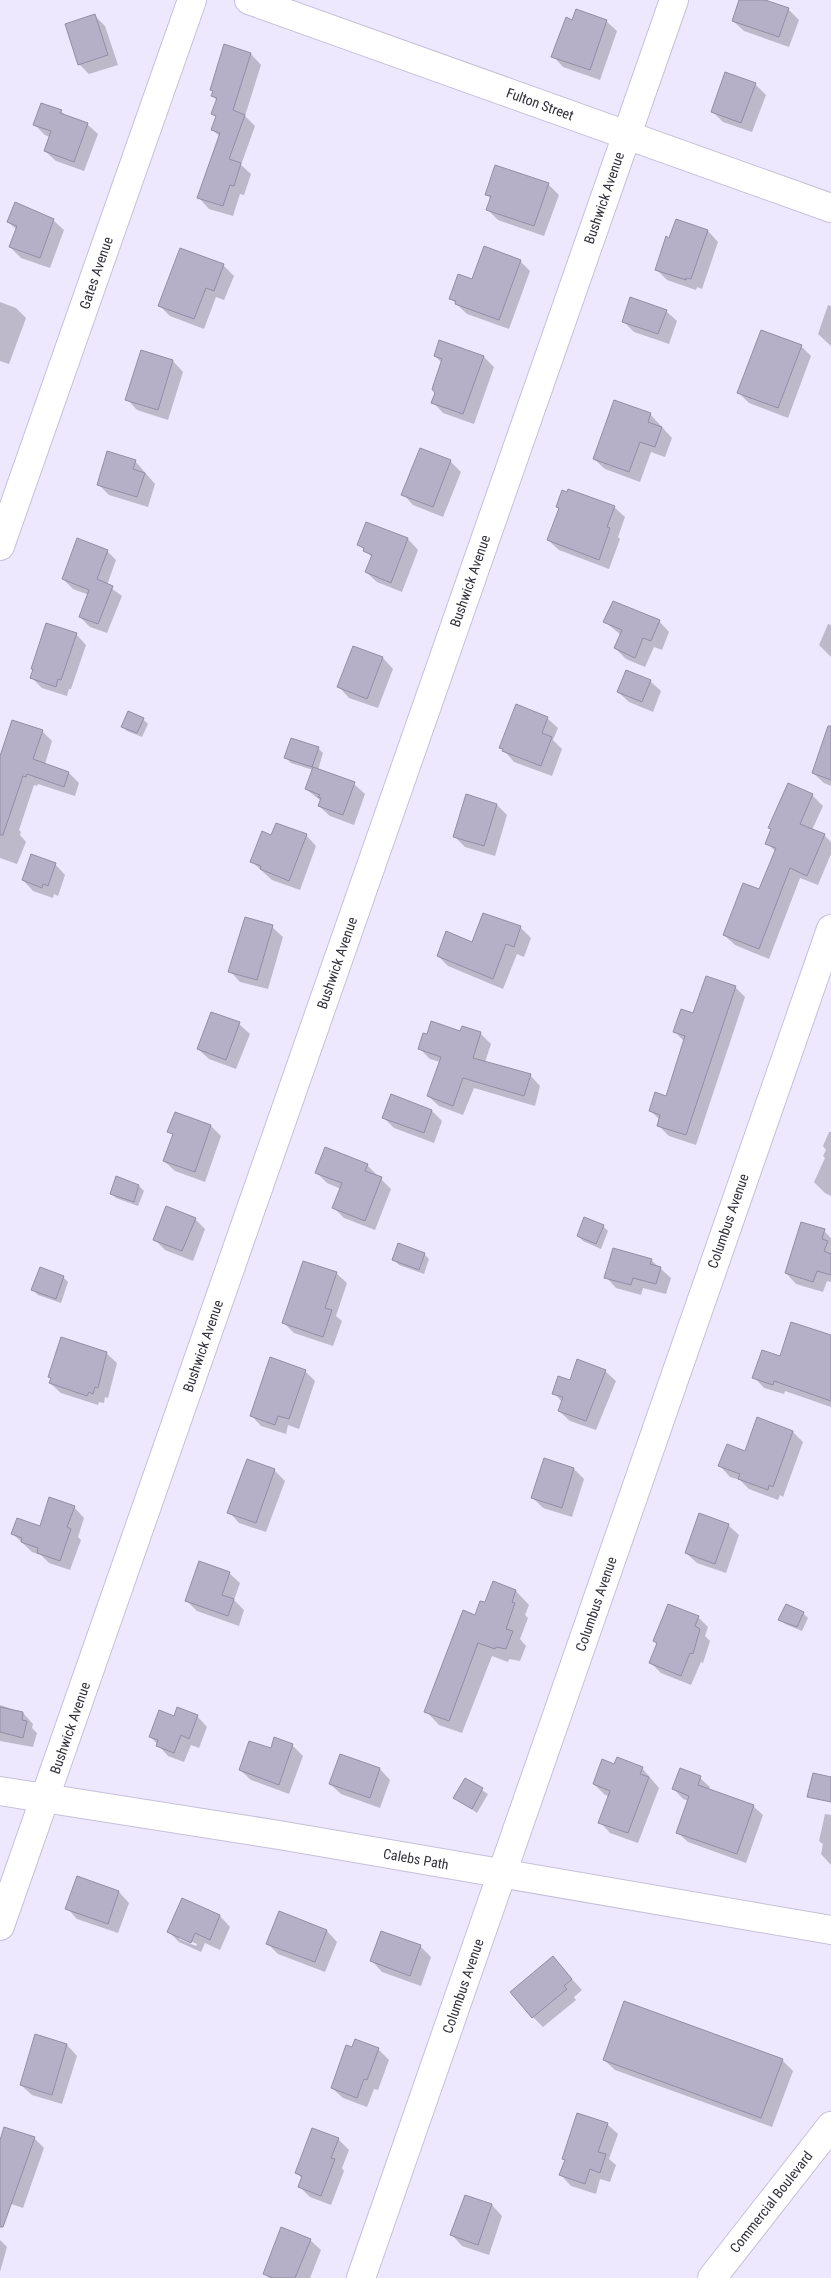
<svg xmlns="http://www.w3.org/2000/svg" width="831" height="2278" font-family="'Roboto Condensed',sans-serif">
<style>
.shadow{fill:#0003;fill-rule:evenodd}
.building{fill:#b5afc8;stroke:#938da5}
.lines{fill:none;stroke-linecap:round;stroke-linejoin:round}
.minor-casing{stroke:#c6c0da;stroke-width:30}
.tertiary-casing{stroke:#c6c0da;stroke-width:30}
.minor{stroke:#fff;stroke-width:28}
.tertiary{stroke:#fff;stroke-width:28}
.labels{text-anchor:middle;dominant-baseline:central;stroke-width:5;stroke-linejoin:round;paint-order:stroke}
.street-label{font-size:14px;fill:#32303a;stroke:#fff}
</style>
<rect width="100%" height="100%" fill="#ede8fd"/>
<g class="shadow">
<polygon points="740,0 761,0 788,9 799,20 789,47 744,31 733,21"/>
<polygon points="95,16 105,26 118,65 89,74 79,64"/>
<polygon points="573,21 606,21 617,31 600,80 563,67 553,56"/>
<polygon points="225,46 251,54 261,65 245,116 255,126 241,165 251,174 244,195 240,194 233,216 209,209 199,198 220,137 212,129 217,118 212,113 217,101 213,96 214,93 211,90"/>
<polygon points="755,84 766,95 752,132 723,122 712,111"/>
<polygon points="61,111 66,116 87,124 98,134 84,171 56,161 45,151 50,137 45,135 35,125"/>
<polygon points="548,184 559,195 544,236 498,220 488,210 491,199 486,194"/>
<polygon points="53,220 64,230 50,268 21,258 10,247 17,230 8,222"/>
<polygon points="708,231 718,242 702,289 697,287 696,290 667,280 656,269 670,240"/>
<polygon points="520,261 530,271 509,329 467,314 450,298 473,280"/>
<polygon points="223,265 234,276 224,300 216,297 204,329 170,316 160,306"/>
<polygon points="0,302 16,308 26,318 9,364 0,361"/>
<polygon points="828,305 831,306 831,346 818,334"/>
<polygon points="666,311 677,321 669,344 634,332 623,321"/>
<polygon points="801,346 811,356 788,418 749,403 739,393"/>
<polygon points="142,352 173,361 183,372 168,420 137,410 127,399"/>
<polygon points="435,356 484,357 494,367 474,424 443,413 433,402 442,363"/>
<polygon points="650,414 672,438 665,457 651,452 640,482 605,469 594,459"/>
<polygon points="135,461 155,484 148,507 109,495 98,484"/>
<polygon points="450,461 461,472 443,517 413,505 403,494"/>
<polygon points="557,507 614,507 625,517 618,537 620,539 609,569 559,550 548,540 560,510"/>
<polygon points="367,523 408,539 418,550 402,592 377,582 366,572 372,557 358,544"/>
<polygon points="107,551 116,560 107,585 122,596 107,633 90,627 80,617 89,595 73,589 63,579"/>
<polygon points="659,621 669,632 662,650 654,647 645,667 626,659 615,648 621,635 605,622"/>
<polygon points="828,624 831,625 831,657 819,645"/>
<polygon points="76,634 86,645 71,689 69,689 67,696 42,688 32,678 34,670 32,668"/>
<polygon points="354,647 383,658 393,669 378,708 349,698 339,687"/>
<polygon points="650,681 661,691 653,712 629,702 618,692"/>
<polygon points="547,718 558,728 553,740 562,749 552,776 514,762 501,747"/>
<polygon points="143,719 148,724 142,737 127,731 122,726"/>
<polygon points="42,731 52,741 45,764 69,773 79,783 75,796 38,784 37,786 34,785 19,830 21,832 20,835 26,842 17,864 0,858 0,760"/>
<polygon points="831,742 831,786 824,783 813,773"/>
<polygon points="318,748 323,753 318,770 354,784 365,794 354,825 330,816 319,806 321,801 306,789 313,770 291,763 286,758"/>
<polygon points="812,795 823,806 812,830 824,835 831,842 831,854 818,885 800,878 769,959 735,945 724,935 759,891 776,852 767,843 772,830 770,828"/>
<polygon points="497,805 507,815 495,856 465,847 454,836"/>
<polygon points="306,835 316,846 300,890 272,880 252,862 272,836"/>
<polygon points="55,864 65,875 58,896 54,894 53,898 33,891 23,880"/>
<polygon points="272,927 283,937 268,989 240,982 230,971"/>
<polygon points="520,927 531,938 524,957 517,954 503,989 448,966 438,956"/>
<polygon points="735,987 745,997 696,1145 669,1136 658,1125 660,1120 651,1111 667,1097 685,1042 675,1032 694,1015"/>
<polygon points="239,1024 250,1034 236,1069 209,1059 198,1049"/>
<polygon points="480,1033 491,1044 485,1062 530,1075 540,1086 535,1106 474,1088 463,1115 439,1106 428,1096 440,1062 430,1059 419,1048"/>
<polygon points="432,1111 442,1121 434,1143 394,1128 384,1118"/>
<polygon points="176,1113 211,1126 221,1136 205,1182 175,1171 164,1161 173,1136 169,1131"/>
<polygon points="829,1132 831,1132 831,1196 825,1193 814,1182 825,1158 823,1156 826,1150 823,1146"/>
<polygon points="367,1165 391,1189 375,1230 344,1218 334,1208 341,1189 327,1183 316,1172"/>
<polygon points="139,1186 144,1191 138,1206 116,1198 111,1193"/>
<polygon points="195,1219 205,1229 193,1261 165,1250 154,1239"/>
<polygon points="603,1226 608,1231 601,1249 583,1241 578,1236"/>
<polygon points="824,1231 831,1238 831,1282 827,1281 823,1292 796,1284 786,1273"/>
<polygon points="424,1254 429,1259 424,1274 399,1265 394,1260"/>
<polygon points="651,1260 671,1278 666,1294 643,1288 641,1295 616,1288 606,1277"/>
<polygon points="336,1273 347,1283 336,1316 342,1321 333,1346 294,1333 284,1323"/>
<polygon points="63,1277 68,1282 61,1303 38,1295 33,1290"/>
<polygon points="831,1337 831,1407 785,1391 784,1394 764,1388 754,1377 780,1358"/>
<polygon points="106,1353 117,1363 108,1398 105,1397 104,1403 99,1402 98,1405 61,1393 50,1383 52,1379 50,1377"/>
<polygon points="305,1371 315,1381 299,1429 288,1425 286,1434 261,1426 251,1415"/>
<polygon points="605,1371 616,1381 596,1430 570,1421 559,1411 562,1402 554,1393"/>
<polygon points="793,1432 803,1442 783,1497 780,1495 778,1500 749,1489 740,1480 730,1477 720,1466 746,1452"/>
<polygon points="574,1469 584,1479 572,1517 543,1508 533,1498"/>
<polygon points="274,1470 285,1481 266,1532 239,1523 229,1512"/>
<polygon points="74,1507 84,1518 78,1537 81,1540 70,1570 49,1563 41,1555 32,1552 12,1533 41,1527"/>
<polygon points="728,1525 739,1535 726,1573 697,1563 686,1553"/>
<polygon points="229,1573 240,1583 234,1600 244,1610 239,1626 197,1611 186,1600"/>
<polygon points="494,1583 516,1591 529,1605 525,1615 528,1618 520,1639 526,1646 520,1661 509,1659 508,1662 492,1656 462,1733 439,1725 426,1711 476,1616 485,1604"/>
<polygon points="803,1613 808,1618 802,1631 785,1624 780,1619"/>
<polygon points="698,1617 708,1627 705,1636 710,1641 703,1663 701,1662 691,1685 661,1673 651,1663 658,1645 654,1641"/>
<polygon points="0,1705 23,1713 33,1724 32,1728 37,1733 33,1747 0,1741"/>
<polygon points="197,1716 207,1727 199,1748 191,1745 184,1762 168,1756 150,1736 175,1718"/>
<polygon points="292,1745 303,1756 289,1794 251,1780 240,1770 271,1750"/>
<polygon points="340,1755 380,1769 390,1780 380,1808 341,1794 330,1784"/>
<polygon points="615,1765 642,1768 659,1788 638,1843 610,1833 600,1822 609,1796 605,1795 594,1784"/>
<polygon points="700,1778 710,1787 709,1790 753,1806 763,1815 746,1863 688,1842 678,1833 689,1801 683,1799 674,1789"/>
<polygon points="465,1779 488,1794 477,1813 455,1798"/>
<polygon points="825,1814 831,1815 831,1865 821,1854 823,1844 819,1841"/>
<polygon points="119,1892 129,1903 118,1933 77,1919 67,1908"/>
<path d="M182,1900L220,1916L230,1927L220,1950L205,1943L201,1952L179,1942L169,1932ZM179,1936L197,1944L196,1946L179,1939Z"/>
<polygon points="327,1931 337,1942 325,1972 278,1954 268,1944"/>
<polygon points="420,1946 431,1957 421,1986 382,1972 372,1961"/>
<polygon points="553,1958 582,1990 574,1997 576,2000 543,2027 533,2017"/>
<polygon points="67,2045 77,2056 62,2104 32,2095 21,2085"/>
<polygon points="378,2049 389,2060 378,2090 374,2089 367,2107 343,2098 332,2088"/>
<polygon points="604,2060 782,2060 793,2071 772,2127 615,2070"/>
<polygon points="607,2124 618,2134 609,2159 616,2165 610,2182 600,2179 596,2194 571,2186 561,2175 566,2161 563,2159"/>
<polygon points="34,2138 44,2148 23,2208 0,2200 0,2144"/>
<polygon points="338,2139 349,2150 342,2168 344,2171 331,2205 310,2197 300,2187 303,2179 296,2173"/>
<polygon points="465,2196 492,2205 502,2216 489,2255 462,2246 452,2235"/>
<polygon points="0,2240 7,2247 0,2272"/>
<polygon points="310,2240 321,2250 310,2278 269,2278 264,2273"/>
</g>
<g class="building">
<polygon points="739,0 765,0 789,8 779,37 732,21"/>
<polygon points="576,9 607,20 590,70 551,57 566,17 572,20"/>
<polygon points="95,14 108,55 78,65 65,24"/>
<polygon points="224,44 251,53 233,110 245,115 229,159 241,163 234,186 230,185 223,206 197,198 220,133 211,130 216,116 211,114 217,98 211,96 213,91 210,90"/>
<polygon points="725,72 756,83 741,123 711,112"/>
<polygon points="41,103 62,110 60,113 88,123 74,162 44,151 51,131 33,125"/>
<polygon points="495,165 549,183 534,226 486,210 491,196 485,195"/>
<polygon points="15,202 54,219 40,258 9,247 17,226 7,222"/>
<polygon points="676,219 708,230 691,279 686,278 686,280 655,270 666,236 669,238"/>
<polygon points="484,246 521,260 499,320 455,304 456,301 449,299 458,274 472,279"/>
<polygon points="180,248 224,264 214,291 206,288 194,319 158,306"/>
<polygon points="630,297 667,310 658,334 622,322"/>
<polygon points="761,330 802,345 778,408 737,393"/>
<polygon points="439,340 484,356 463,414 431,403 435,393 432,389 442,359 434,356"/>
<polygon points="141,350 173,360 158,410 125,400"/>
<polygon points="614,400 651,413 648,422 662,427 655,447 640,442 629,472 593,459"/>
<polygon points="420,448 451,460 433,507 401,495"/>
<polygon points="107,451 136,460 133,469 145,473 137,497 97,485"/>
<polygon points="568,489 615,506 607,527 610,528 599,560 547,540 559,508 556,507 562,490 567,492"/>
<polygon points="366,522 408,538 391,583 365,572 372,555 363,551 364,548 357,545"/>
<polygon points="77,538 108,550 97,579 113,586 98,624 79,617 89,590 62,579"/>
<polygon points="613,601 660,620 651,641 643,638 635,658 614,648 622,630 603,622"/>
<polygon points="46,623 77,633 61,680 58,679 56,687 30,678 33,669 31,669"/>
<polygon points="353,646 383,657 367,699 337,687"/>
<polygon points="626,670 651,680 642,702 617,692"/>
<polygon points="516,704 548,717 542,733 552,737 541,766 502,751 503,749 499,748"/>
<polygon points="128,711 144,718 137,733 121,727"/>
<polygon points="12,720 43,730 33,759 69,772 64,787 27,774 26,777 23,776 3,835 0,835 0,756"/>
<polygon points="828,726 831,726 831,780 812,773"/>
<polygon points="291,738 319,747 312,767 284,758"/>
<polygon points="313,767 355,782 343,815 318,806 321,798 318,797 320,795 305,789"/>
<polygon points="788,783 813,794 800,824 825,834 807,876 790,868 759,949 723,935 743,883 759,889 776,848 765,844 771,829 768,828"/>
<polygon points="466,794 497,804 484,846 453,837"/>
<polygon points="276,823 307,834 289,881 260,869 261,866 250,862 262,831 271,835"/>
<polygon points="31,854 56,863 48,886 43,884 42,888 22,880"/>
<polygon points="483,913 521,926 514,947 506,944 493,979 437,956 446,931 472,942"/>
<polygon points="245,917 273,925 257,980 228,972"/>
<polygon points="706,976 736,986 686,1135 657,1126 660,1115 649,1111 655,1092 666,1096 685,1036 673,1032 681,1009 693,1013"/>
<polygon points="211,1012 240,1022 226,1060 197,1049"/>
<polygon points="431,1021 460,1031 462,1026 481,1032 473,1058 531,1074 524,1096 463,1078 453,1106 427,1096 441,1057 418,1049 423,1033 427,1034"/>
<polygon points="391,1094 432,1110 424,1133 382,1118"/>
<polygon points="175,1112 211,1125 195,1172 163,1161 173,1134 167,1132"/>
<polygon points="325,1147 368,1164 365,1171 382,1177 365,1221 332,1208 342,1183 315,1173"/>
<polygon points="116,1176 139,1185 134,1202 110,1194"/>
<polygon points="166,1206 196,1218 182,1251 153,1240"/>
<polygon points="584,1217 604,1225 596,1244 577,1236"/>
<polygon points="801,1222 825,1229 822,1239 828,1241 824,1251 831,1254 831,1275 817,1271 813,1282 785,1273"/>
<polygon points="398,1243 425,1253 419,1270 392,1260"/>
<polygon points="613,1248 652,1259 650,1264 661,1267 656,1284 633,1278 631,1285 604,1278"/>
<polygon points="303,1261 337,1272 325,1308 332,1310 323,1337 282,1323"/>
<polygon points="40,1267 64,1276 56,1299 31,1290"/>
<polygon points="791,1322 831,1335 831,1401 774,1381 773,1385 752,1378 762,1350 780,1356"/>
<polygon points="61,1337 107,1352 98,1388 95,1387 93,1394 89,1392 87,1396 49,1383 51,1378 48,1377"/>
<polygon points="270,1357 306,1370 289,1419 278,1416 275,1425 250,1416"/>
<polygon points="577,1359 606,1370 586,1421 558,1411 563,1397 552,1394 558,1376 570,1380"/>
<polygon points="757,1417 793,1431 773,1487 769,1485 768,1490 738,1479 740,1474 718,1466 727,1444 745,1451"/>
<polygon points="544,1458 574,1468 562,1508 531,1498"/>
<polygon points="247,1459 275,1469 256,1523 227,1513"/>
<polygon points="49,1497 75,1506 67,1527 71,1529 60,1561 37,1553 38,1548 21,1542 22,1538 11,1534 17,1518 40,1526"/>
<polygon points="699,1513 729,1524 715,1564 685,1553"/>
<polygon points="199,1561 230,1572 222,1595 234,1599 228,1616 185,1601"/>
<polygon points="493,1581 516,1590 512,1602 515,1603 506,1629 513,1631 506,1649 496,1647 495,1649 478,1643 449,1721 424,1712 463,1610 475,1615 480,1601 485,1602"/>
<polygon points="668,1604 699,1616 695,1626 700,1629 693,1654 690,1653 681,1676 649,1663 657,1643 653,1641"/>
<polygon points="786,1604 804,1612 797,1627 778,1620"/>
<polygon points="0,1707 23,1712 22,1720 27,1721 23,1738 0,1732"/>
<polygon points="177,1707 198,1715 189,1739 181,1735 174,1753 156,1746 158,1740 149,1737 159,1710 174,1716"/>
<polygon points="274,1737 293,1744 279,1785 239,1770 249,1741 271,1748"/>
<polygon points="340,1754 380,1768 370,1798 329,1784"/>
<polygon points="617,1757 643,1767 640,1774 649,1777 628,1833 598,1823 610,1791 593,1784 602,1759 614,1764"/>
<polygon points="680,1768 701,1776 698,1785 754,1805 737,1854 676,1833 689,1796 672,1789"/>
<polygon points="813,1773 831,1777 831,1802 807,1797"/>
<polygon points="465,1778 483,1788 472,1809 453,1798"/>
<polygon points="77,1876 119,1891 108,1924 65,1909"/>
<polygon points="182,1898 220,1915 210,1940 195,1933 191,1943 167,1932"/>
<polygon points="279,1911 327,1930 315,1962 266,1944"/>
<polygon points="381,1931 421,1945 410,1976 370,1961"/>
<polygon points="553,1956 572,1979 564,1986 567,1989 532,2018 510,1992"/>
<polygon points="624,2001 783,2059 761,2118 603,2060"/>
<polygon points="35,2034 67,2044 52,2095 20,2085"/>
<polygon points="355,2039 379,2048 367,2080 364,2079 357,2098 331,2088 346,2045 352,2047"/>
<polygon points="577,2113 608,2123 598,2152 606,2154 600,2173 590,2169 585,2184 559,2175 565,2160 562,2159"/>
<polygon points="4,2127 35,2137 3,2227 0,2227 0,2140"/>
<polygon points="312,2128 339,2138 331,2158 335,2159 321,2196 298,2187 302,2176 295,2173"/>
<polygon points="465,2195 492,2204 478,2245 450,2235"/>
<polygon points="281,2227 311,2239 295,2278 273,2278 263,2274"/>
</g>
<g class="lines">
<g class="minor-casing">
<g id="minor">
<polyline points="0,546 192,0"/>
<polyline points="0,1926 674,0"/>
<polyline points="361,2278 831,929"/>
<polyline points="712,2278 831,2126"/>
</g>
</g>
<g class="tertiary-casing">
<g id="tertiary">
<polyline points="249,0 831,208"/>
<polyline points="0,1791 279,1835 831,1930"/>
</g>
</g>
<use href="#minor" class="minor"/>
<use href="#tertiary" class="tertiary"/>
</g>
<g class="labels">
<g class="street-label">
<text transform="translate(540 104) rotate(20)">Fulton Street</text>
<text transform="translate(604 198) rotate(-71)">Bushwick Avenue</text>
<text transform="translate(96 273) rotate(-71)">Gates Avenue</text>
<text transform="translate(470 581) rotate(-71)">Bushwick Avenue</text>
<text transform="translate(337 963) rotate(-71)">Bushwick Avenue</text>
<text transform="translate(728 1221) rotate(-71)">Columbus Avenue</text>
<text transform="translate(203 1346) rotate(-71)">Bushwick Avenue</text>
<text transform="translate(596 1604) rotate(-71)">Columbus Avenue</text>
<text transform="translate(70 1728) rotate(-71)">Bushwick Avenue</text>
<text transform="translate(416 1859) rotate(10)">Calebs Path</text>
<text transform="translate(463 1986) rotate(-71)">Columbus Avenue</text>
<text transform="translate(771 2202) rotate(-52)">Commercial Boulevard</text>
</g>
</g>
</svg>
